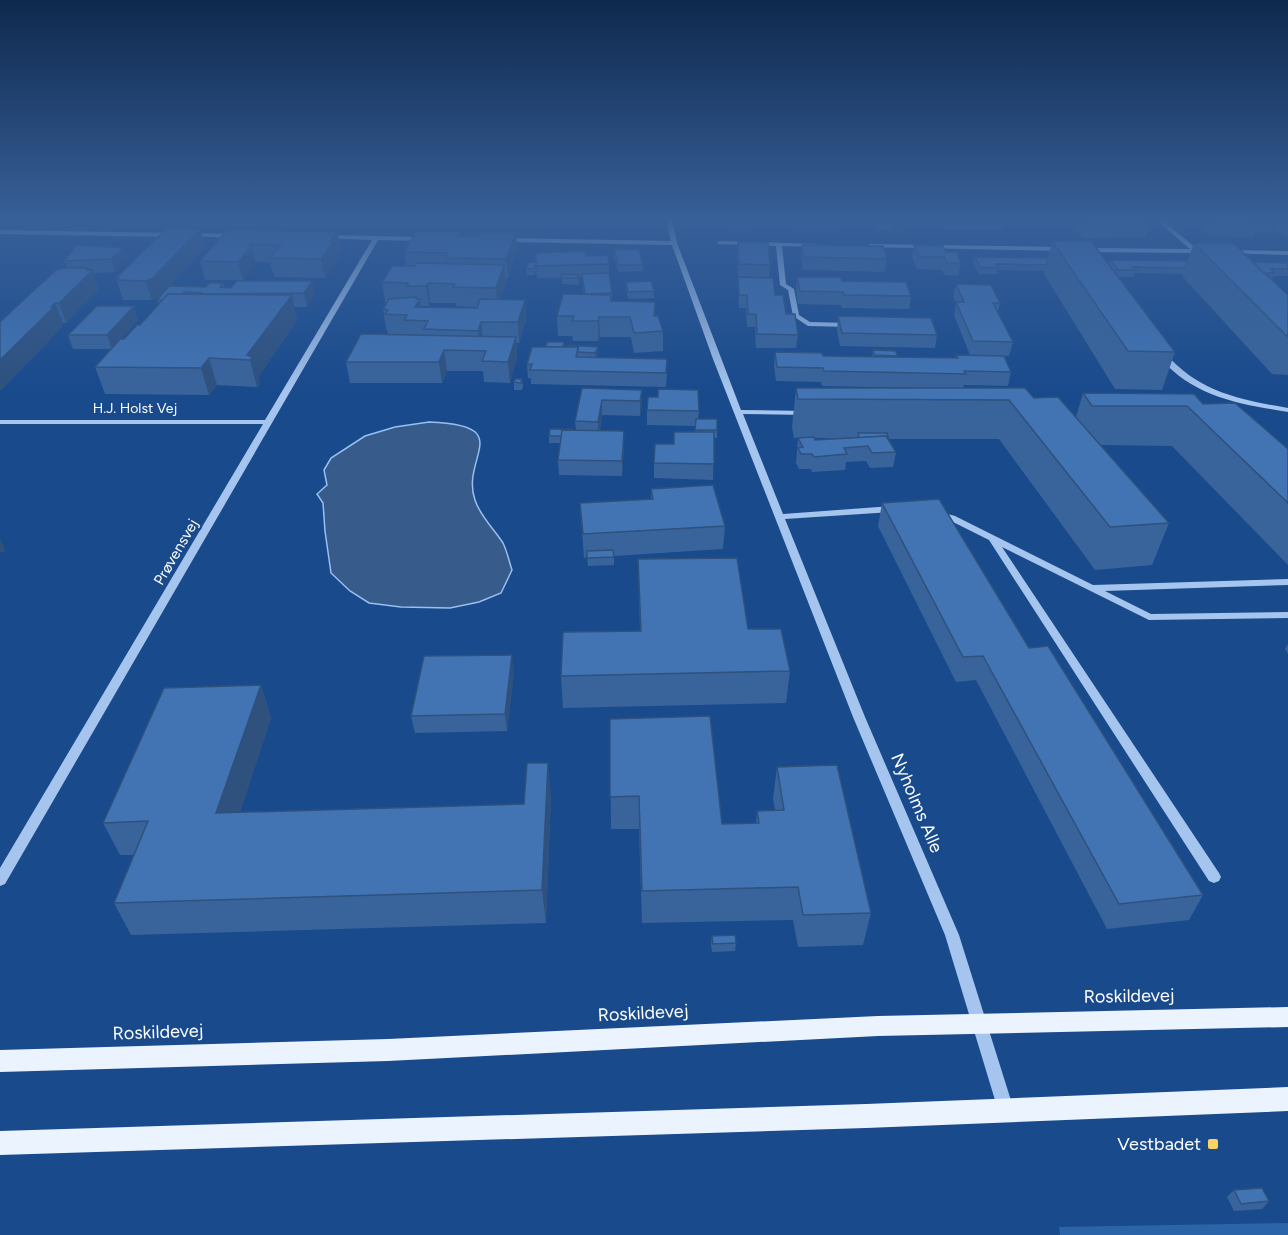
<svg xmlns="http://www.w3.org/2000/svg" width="1288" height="1235" font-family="Figtree,sans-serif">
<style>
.green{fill:#2c64aa}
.water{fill:#375b8b;stroke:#97c0f0;stroke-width:1.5}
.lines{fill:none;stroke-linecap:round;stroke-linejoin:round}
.minor{fill:#a5c5ee;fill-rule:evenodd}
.major{fill:#ebf3ff;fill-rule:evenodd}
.wall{fill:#39649b;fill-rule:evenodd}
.shaded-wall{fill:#2e517e}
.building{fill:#4274b4;stroke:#2e517e;stroke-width:1.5}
.poi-dot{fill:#ffd361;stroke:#194a8c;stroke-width:2}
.labels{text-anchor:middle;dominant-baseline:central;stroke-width:4.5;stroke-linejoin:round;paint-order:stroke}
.far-street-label{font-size:14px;fill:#fff;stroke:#194a8c}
.street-label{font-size:15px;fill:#fff;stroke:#194a8c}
.near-street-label{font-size:18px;fill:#fff;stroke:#194a8c}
.near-poi-label{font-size:18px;fill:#fff;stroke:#194a8c;text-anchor:end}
</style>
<rect width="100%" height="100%" fill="#194a8c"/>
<polygon class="green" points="1288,1223 1288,1235 1060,1235 1059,1227"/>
<path class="water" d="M429,422C518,425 460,458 475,500C480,516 494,529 503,543C507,551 509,561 512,570L501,593L479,602L450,608L401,607L369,603L350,591L331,573L325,531L323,503L317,494L327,485L324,470L331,458L365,436L395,427Z"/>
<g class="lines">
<g class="minor">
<polygon points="666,219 672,219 677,243 741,410 807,411 811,413 807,415 743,414 783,514 892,506 897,509 892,512 785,519 865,717 959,935 1014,1110 1012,1116 1006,1118 1000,1116 998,1110 945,935 853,717 713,359 672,245 504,242 501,240 504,238 671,241"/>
<polygon points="1155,219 1161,219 1197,249 1208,251 1205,253 1196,253 1086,252 1083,250 1086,248 1190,249"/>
<polygon points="0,230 174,233 177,235 174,237 0,234"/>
<polygon points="189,233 234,234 237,236 234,238 187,236 186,235"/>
<polygon points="324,235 426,237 429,239 426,241 378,240 5,884 0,886 0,868 263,424 0,424 0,420 265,420 372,240 322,238 321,237"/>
<polygon points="720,241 817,244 818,245 815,247 782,246 786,284 794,289 799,315 810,322 850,323 854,325 850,327 808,326 793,316 788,290 780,285 776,246 718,244 718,242"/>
<polygon points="870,244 1064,247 1067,249 1064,251 868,247 867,246"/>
<polygon points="1230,250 1288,251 1288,255 1228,253 1227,252"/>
<path d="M1160,354H1166C1199,392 1241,400 1288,408V412C1239,404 1194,397 1160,358Z"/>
<polygon points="937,511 955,516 1093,585 1288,579 1288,585 1105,591 1151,614 1288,612 1288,618 1149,620 1002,547 1219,873 1221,877 1219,881 1214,883 1209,881 989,540 949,520 934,516 932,514"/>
</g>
<g class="major">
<polygon points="1288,1007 1288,1027 878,1036 388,1061 0,1072 0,1050 388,1039 878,1016"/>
<polygon points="1288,1087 1288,1111 866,1128 0,1155 0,1131 866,1104"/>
</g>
</g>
<g class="wall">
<polygon points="0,219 57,219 53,221 0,221"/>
<polygon points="78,219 360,219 354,227 80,222"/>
<polygon points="547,219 578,219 578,226 548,226"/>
<rect x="605" y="219" width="24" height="7"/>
<polygon points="701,219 768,219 768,227 726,228 726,225 704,225"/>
<polygon points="789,219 847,219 846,228 793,228"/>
<polygon points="871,219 908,219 907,229 893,231 876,229"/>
<polygon points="937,219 1005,219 1003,230 945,230"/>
<polygon points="1012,219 1045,219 1044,220 1014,221"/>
<polygon points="1066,219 1143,219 1150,225 1146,237 1083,238 1075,230 1077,223 1069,223 1065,220"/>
<polygon points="1206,219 1288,219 1288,238 1276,229 1278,224 1274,221 1270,232 1255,232 1253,237 1211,236 1203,229"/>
<polygon points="227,230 337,232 341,250 338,254 339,259 325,278 274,277 270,263 255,262 256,264 243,280 205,280 200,261"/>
<path d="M516,233L517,251L508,278H506V284L500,300H525L526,320L519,343H516L517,357L510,383L484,382L483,371H447L442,383H350L346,362L388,334L387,329H386L383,309L387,302H385L382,282L406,266L404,252L460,236H479ZM430,303H455L456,306L477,307V308L421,307V306H429Z"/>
<polygon points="1052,241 1108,264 1110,260 1187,262 1194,243 1253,262 1288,263 1288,276 1273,276 1272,279 1288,295 1288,375 1272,374 1182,276 1183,274 1135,273 1134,277 1118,277 1175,352 1162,390 1115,389 1044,274 1045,271 997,270 997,274 979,274 973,263 975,257 1048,258"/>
<polygon points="738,242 770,265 769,278 775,295 798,335 796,348 756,348 755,327 747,327 746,308 739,308 738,290 738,277 737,254"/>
<polygon points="76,245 128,260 115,272 93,273 99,289 66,323 63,323 61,325 62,327 0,391 67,268 64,261"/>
<polygon points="802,245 887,259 885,272 803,270 801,257"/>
<polygon points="914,245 946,252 961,263 958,276 945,275 942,270 917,269 912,258"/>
<polygon points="205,247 159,297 152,300 123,300 116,278"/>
<polygon points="614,250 643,265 643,271 618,272 614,256"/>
<polygon points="586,256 609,264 609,275 612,293 612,301 655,302 655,316 663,331 663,351 634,353 631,337 600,337 598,341 573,341 572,336 558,336 557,316 584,295 582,277 579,277 579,285 562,284 562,278 537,278 536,270 535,275 527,275 526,268 536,262"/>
<polygon points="797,277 842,281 911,296 909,309 842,308 841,305 798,304 796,289"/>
<polygon points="312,281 315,294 307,307 294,307 297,321 258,377 260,384 257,387 217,385 209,395 105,394 95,367 111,349 73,349 68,335 134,306 138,320 121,339 124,339 140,325 159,304 157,300 223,283 225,287 231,288"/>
<polygon points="626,282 654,291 654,298 628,299 626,289"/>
<polygon points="956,284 1000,303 998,312 1013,342 1009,356 970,355 954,315 956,303 953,297"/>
<polygon points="838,316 937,335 935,348 840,346 837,330"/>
<polygon points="564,342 564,347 598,354 597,357 667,373 666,387 531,384 531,378 528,378 527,364"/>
<path d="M873,350L897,356V357L956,358V355L1011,372L1008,386L964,385L963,388L1034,398L1076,417L1083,393L1203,404L1288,449V565L1172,446L1101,445L1169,523L1152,565L1095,570L999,439H889V441L896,452L893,467L870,468L866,461L846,462L845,470L812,472L811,469H799L796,463L798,438H794L792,427L796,388H924L822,386L821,382L776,381L774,366L775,352L823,356L872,357ZM815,438L846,439L815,440Z"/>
<polygon points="522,379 523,386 522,390 514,390 514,382"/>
<polygon points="582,388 642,390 642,404 640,416 602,415 600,430 624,446 622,476 559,475 558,460 560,443 549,443 549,436 576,430 575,421"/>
<polygon points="647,410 699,411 698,419 717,419 717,438 714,438 713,480 654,478 654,463 674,444 695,432 695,426 647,425"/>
<polygon points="651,489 725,526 723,549 614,556 614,565 588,566 587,557 584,558 580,503 651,499"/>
<polygon points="882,503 1029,648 1203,895 1189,920 1107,929 976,680 956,682 878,526"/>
<polygon points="638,559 748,629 790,671 786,703 563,708 561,676 640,631"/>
<polygon points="1288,644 1288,654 1285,649"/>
<polygon points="514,672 507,731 415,733 411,716"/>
<polygon points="261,685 271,718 240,812 524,804 551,795 546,923 131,935 114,903 134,855 120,855 103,823"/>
<polygon points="610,719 722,824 756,823 757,811 775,810 773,799 777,767 871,913 863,945 798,947 793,920 642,923 639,829 611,829"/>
<polygon points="712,936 736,943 735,951 712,952 711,944"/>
<polygon points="1234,1190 1269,1201 1262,1209 1234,1211 1227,1197"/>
</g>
<g class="shaded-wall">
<polygon points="353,219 360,219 354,227"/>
<polygon points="895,219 908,219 907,229 893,231"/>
<polygon points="200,229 205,247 159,297 152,300 146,281"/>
<polygon points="337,232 341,250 338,254 339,259 325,278 321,259 331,240"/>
<polygon points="516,233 517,251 508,278 506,259"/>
<polygon points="250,244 256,264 243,280 238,262"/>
<polygon points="124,248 128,260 115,272 111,259"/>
<polygon points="504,265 506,284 498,307 496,288"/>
<polygon points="89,268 90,273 93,270 99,289 66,323 59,303"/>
<polygon points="312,281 315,294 307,307 304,293"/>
<polygon points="428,283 430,303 429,306 426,286"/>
<polygon points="292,295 297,321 258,377 260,384 257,387 250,360 247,355"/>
<polygon points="416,297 417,303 420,299 422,319 415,307"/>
<polygon points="525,300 526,320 519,343 518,322"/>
<polygon points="55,303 63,323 61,325 62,327 0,391 0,360"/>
<polygon points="134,306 138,320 112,349 107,335"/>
<polygon points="599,317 600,337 598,341 598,321"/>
<polygon points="481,322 483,342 480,351 478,331"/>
<polygon points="516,337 517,357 510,383 508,362"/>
<polygon points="598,347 598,354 596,360 595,353"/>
<polygon points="444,350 447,371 442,383 439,362"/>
<polygon points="209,358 217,385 209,395 201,368"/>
<polygon points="642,390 642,404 640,416 640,401"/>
<polygon points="602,400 602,415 598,437 598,422"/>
<polygon points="624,431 624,446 622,476 622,461"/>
<polygon points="0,538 6,551 0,553"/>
<polygon points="512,655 514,672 507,731 505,714"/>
<polygon points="261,685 271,718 229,845 216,813"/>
<polygon points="548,763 551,795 546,923 542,890"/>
</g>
<g class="building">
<polygon points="1079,219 1143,219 1150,225 1086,226"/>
<polygon points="1209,219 1272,219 1275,220 1253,220 1258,224 1215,224"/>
<polygon points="166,229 200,229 153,278 146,281 117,280 119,278 116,278"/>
<polygon points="227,230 337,232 331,240 335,240 321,259 269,258 281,245 250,244 249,246 252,246 238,262 200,261"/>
<polygon points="416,232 460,232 458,236 479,236 481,233 516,233 506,259 445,258 448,253 404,252"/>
<polygon points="1052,241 1091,241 1175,352 1128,351"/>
<polygon points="738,242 768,243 770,265 739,264"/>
<polygon points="1194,243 1233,243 1288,295 1288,337"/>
<polygon points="76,245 124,248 111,259 64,261"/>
<polygon points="802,245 883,246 887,259 804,257"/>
<polygon points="914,245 943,246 946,252 956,252 961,263 947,263 945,257 919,257"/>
<polygon points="639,249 643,265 618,265 614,250"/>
<polygon points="585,251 586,256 608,255 609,264 536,266 536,253"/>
<polygon points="975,257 1048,258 1046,265 996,264 998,268 980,267"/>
<polygon points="1110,260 1186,261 1187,262 1185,268 1133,267 1136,270 1118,270"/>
<polygon points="529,262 537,262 534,269 526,268"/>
<polygon points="1253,262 1288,263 1288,269 1271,269 1274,273 1264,273"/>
<polygon points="416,263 504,265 496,288 453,287 455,284 428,283 426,286 407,286 408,283 382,282 392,266 415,266"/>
<polygon points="64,268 89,268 87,270 93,270 59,303 55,303 51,307 54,307 0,360 0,322 56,270"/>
<polygon points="609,273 612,293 585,294 582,274"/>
<polygon points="562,274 579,275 578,278 562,278"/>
<polygon points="738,277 773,278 775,295 783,295 786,314 795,314 798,335 757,334 756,314 748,314 747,295 739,295"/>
<polygon points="797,277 841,277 842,281 906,282 911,296 844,295 843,292 800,291"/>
<polygon points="236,281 312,281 304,293 200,294 201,293 184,292 183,295 168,294 163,300 157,300 169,286 206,287 209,283 223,283 220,287 231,288"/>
<polygon points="651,281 654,291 628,292 626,282"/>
<polygon points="956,284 991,285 1000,303 993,303 1013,342 973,341 956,302 964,302"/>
<polygon points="168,294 292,295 247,355 253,357 250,360 209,358 201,368 95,367 120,339 124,339 137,325 140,325"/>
<polygon points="563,294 610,295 611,301 655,302 654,316 658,316 663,331 634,333 630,317 599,317 598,321 572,321 574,316 557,316"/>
<polygon points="416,297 416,299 420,299 415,307 477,308 480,299 525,300 518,322 481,322 478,331 424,329 428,321 404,320 407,315 385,314 388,310 383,309 389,299"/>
<polygon points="97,306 134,306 107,335 68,335"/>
<polygon points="838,316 931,318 937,335 842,333"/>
<polygon points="361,334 516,337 508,362 482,361 486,351 444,350 439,362 346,362"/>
<polygon points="547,342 564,342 563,347 546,347"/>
<polygon points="567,345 598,347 595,353 578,352 578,347 566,347"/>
<polygon points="532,347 578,347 576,357 667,359 666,373 530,370 532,364 527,364"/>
<polygon points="873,350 896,351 897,356 874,355"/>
<polygon points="775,352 822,353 823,356 958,358 956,355 1004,356 1011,372 964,371 966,374 824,371 823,368 777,367"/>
<polygon points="515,379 522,379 521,383 514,382"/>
<polygon points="582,388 642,390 640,401 602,400 598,422 575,421"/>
<polygon points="796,388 1025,388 1034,398 1058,397 1169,523 1110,527 1009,400 798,399"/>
<polygon points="658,389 698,390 699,411 647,410 648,397 658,397"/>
<polygon points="1083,393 1194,394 1203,404 1235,403 1288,449 1288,503 1187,406 1092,406"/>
<polygon points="696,419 717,419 717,430 695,430"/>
<polygon points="550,429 573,429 562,430 562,436 549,436"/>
<polygon points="562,430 624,431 622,461 558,460"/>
<polygon points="674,432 714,432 714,464 654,463 655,444 674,444"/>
<polygon points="858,433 887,433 889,440 888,440 886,436 859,438"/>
<polygon points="886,436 896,452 872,453 868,446 844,448 847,454 814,457 812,454 801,454 798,448 803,447 798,438 814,437 815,440"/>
<polygon points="713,485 725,526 583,534 580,503 653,499 651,489"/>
<polygon points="939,499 1029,648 1048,646 1203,895 1119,904 983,656 963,657 882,503"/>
<polygon points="613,550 614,557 587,558 587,551"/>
<polygon points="737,558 748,629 781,629 790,671 561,676 563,632 641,631 638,559"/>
<polygon points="512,655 505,714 411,716 424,656"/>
<polygon points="261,685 216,813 524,804 527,763 548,763 542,890 114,903 148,821 103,823 164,688"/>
<polygon points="710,716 722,824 759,823 757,811 784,810 777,767 837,765 871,913 803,915 798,887 642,891 639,796 610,797 610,719"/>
<polygon points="735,935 736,943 713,944 712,936"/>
<polygon points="1262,1188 1269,1201 1241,1204 1234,1190"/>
</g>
<linearGradient id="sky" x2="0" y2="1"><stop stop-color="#0e294d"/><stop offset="0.56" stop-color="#386099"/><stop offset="1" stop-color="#386099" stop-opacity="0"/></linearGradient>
<rect width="1288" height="391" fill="url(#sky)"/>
<rect class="poi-dot" x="1207" y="1138" width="12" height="12" rx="3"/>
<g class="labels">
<g class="far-street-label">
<text x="135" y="408">H.J. Holst Vej</text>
</g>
<g class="street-label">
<text transform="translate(176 552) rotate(-60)">Prøvensvej</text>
</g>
<g class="near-street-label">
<text transform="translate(917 803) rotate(67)">Nyholms Alle</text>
<text transform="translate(1129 996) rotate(-1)">Roskildevej</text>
<text transform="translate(643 1013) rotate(-3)">Roskildevej</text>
<text transform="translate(158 1032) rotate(-2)">Roskildevej</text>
</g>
<g class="near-poi-label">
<text x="1201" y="1144">Vestbadet</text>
</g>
</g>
</svg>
